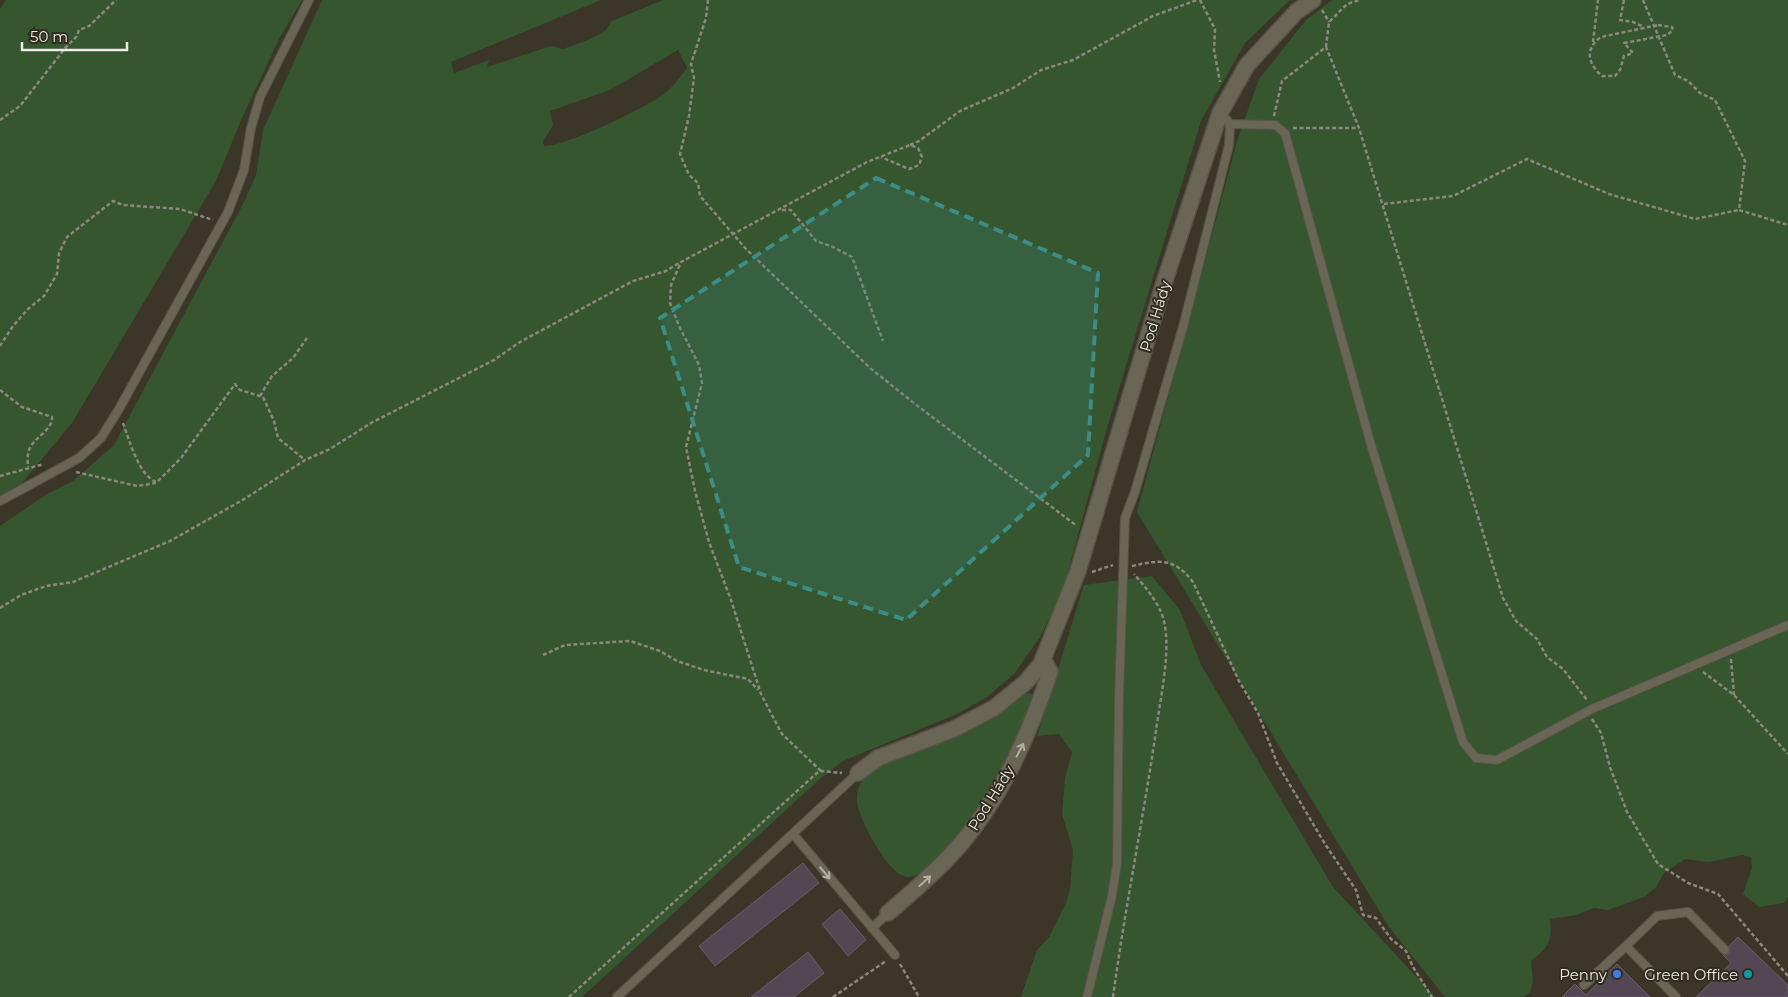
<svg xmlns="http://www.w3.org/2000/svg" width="1788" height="997" font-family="Montserrat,sans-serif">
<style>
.green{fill:#35562f;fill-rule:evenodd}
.building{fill:#524753;stroke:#685d69}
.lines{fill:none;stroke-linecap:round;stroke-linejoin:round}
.lane-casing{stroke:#575347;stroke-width:10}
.street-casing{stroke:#575347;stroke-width:18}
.path{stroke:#8c887c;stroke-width:2.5;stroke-dasharray:4 2.5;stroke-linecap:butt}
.lane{stroke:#6a6656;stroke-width:8}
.street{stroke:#6a6656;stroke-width:15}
.oneway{stroke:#b2afa3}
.marked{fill:#3b8d85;fill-opacity:0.2;stroke:#3b8d85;stroke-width:4;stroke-dasharray:10 6;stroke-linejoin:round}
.shop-dot{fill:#3f7fe0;stroke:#302c1f;stroke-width:2}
.culture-dot{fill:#0f9aa8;stroke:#302c1f;stroke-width:2}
.labels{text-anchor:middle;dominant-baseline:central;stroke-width:4;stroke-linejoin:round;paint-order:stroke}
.street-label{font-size:15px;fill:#edebe2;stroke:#302c1f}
.poi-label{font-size:15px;fill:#edebe2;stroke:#302c1f;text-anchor:end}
</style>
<rect width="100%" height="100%" fill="#3b3628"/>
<g class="green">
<polygon points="6,0 302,0 279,39 242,118 216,181 72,423 22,483 0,495 0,9"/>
<path d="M322,0H601L451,62L454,73L489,60L487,67L551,46L563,49L588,40L605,31L612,21L663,0H1290L1245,43L1201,121L1107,428L1062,594L1040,637L1014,674L987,697L957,714L843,761L822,777L582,997H0V526L47,494L73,481L114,445L242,206L256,175L263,130ZM678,50L687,68C680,77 672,88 664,94C645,108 565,147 544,146L543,142L553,125L550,111L610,90Z"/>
<path d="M1332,0H1788V897L1784,903L1759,907L1743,894L1752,868L1751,857L1742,855L1709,862L1685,859L1664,873L1656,887L1644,897L1608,910L1594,908L1576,915L1550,919C1552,942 1549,947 1531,961L1533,982L1530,993L1522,997H1445L1389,927L1137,512L1238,138L1259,79L1306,20Z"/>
<path d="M1152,576L1180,610L1201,665L1333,887L1435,997H1021L1037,950L1049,937L1066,903L1070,889L1073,850L1062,814L1065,778L1072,752L1059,734L1037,736C1054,686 1068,635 1084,585Z"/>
<path d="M1031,693L1033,696C1028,733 948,877 908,877C889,877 859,819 857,802C856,793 860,781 867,774C884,757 910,755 932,746C966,732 995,717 1023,694Z"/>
</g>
<g class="building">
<polygon points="803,863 819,883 715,966 699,946"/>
<polygon points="840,909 866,940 848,956 822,924"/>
<polygon points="1738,937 1788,985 1788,997 1696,997 1731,963 1723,955 1729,954 1729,946"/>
<polygon points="808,952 824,973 794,997 751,997"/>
<polygon points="1617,964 1650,997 1562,997 1575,984 1586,995"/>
</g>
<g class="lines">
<g class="lane-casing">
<g id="lane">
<polyline points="1230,124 1275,125 1285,133 1371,445 1463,742 1476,758 1497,760 1592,709 1788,625"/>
<polyline points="0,501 79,458 101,438 119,409 228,212 244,170 251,128 260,97 309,0"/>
<polyline points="794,835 895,955"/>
<polyline points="872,928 888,913"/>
<polyline points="1584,985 1626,946"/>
<polyline points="617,997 858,773"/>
<polyline points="1087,997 1112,896 1117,863 1119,695 1125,518 1135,492 1183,327 1229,145 1230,124 1227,120"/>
<polyline points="1676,997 1626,946 1657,916 1688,912 1725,950"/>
</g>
</g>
<g class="street-casing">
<g id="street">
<polyline points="858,773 878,758 954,729 994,708 1026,682 1041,664 1078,571 1164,283 1220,113 1247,65 1297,11 1313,0"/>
<path d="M888,913C909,895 931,876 950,856C999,804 1028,738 1050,672L1043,659"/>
</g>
</g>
<g class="path">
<polyline points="708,0 706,18 691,64 694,78 689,116 680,154 689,175 698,183 700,196 746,249 870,368 915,404 1077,526"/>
<polyline points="1200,0 1215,29 1214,50 1220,82"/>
<polyline points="1624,0 1620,20 1633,22 1644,27"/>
<polyline points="1643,0 1675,75 1688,81 1700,93 1715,100 1745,161 1739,210 1788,225"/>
<polyline points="1322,10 1329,22"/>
<path d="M1658,25L1672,27L1673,30L1667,35L1624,43L1633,53L1624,56L1620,70L1615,76H1602C1587,63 1585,48 1601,37Z"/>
<polyline points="1593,42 1598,0"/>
<polyline points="1326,47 1329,22 1347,4 1359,0"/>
<polyline points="1274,116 1282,81 1326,47 1359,128 1503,598 1516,621 1537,639 1547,657 1563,669 1587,700"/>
<polyline points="0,120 20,106 66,47 77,36 79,30 89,26 116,0"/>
<polyline points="1293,128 1359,128"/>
<polyline points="910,145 919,141 960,111 1013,88 1041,70 1073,60 1153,16 1197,0"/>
<polyline points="1384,204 1453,196 1527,159 1609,194 1695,219 1739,210"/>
<polyline points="782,210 791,210 816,241 833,247 852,257 883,341"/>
<polyline points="0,346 13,326 28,309 44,296 57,274 59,253 67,237 113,201 123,205 180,209 213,220"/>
<path d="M0,390L22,407L52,417C53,430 33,438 29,450C27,455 28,462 28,467"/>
<polyline points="260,396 272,376 293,358 307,338"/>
<path d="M123,423C129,439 139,477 157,482L181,458L235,384L240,390L263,397L274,421L278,438L305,460"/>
<polyline points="76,472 137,486 156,483"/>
<polyline points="0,476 44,464"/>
<path d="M1132,566C1159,560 1174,557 1193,582L1239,681L1258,713L1277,763L1325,844L1356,890L1363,915L1376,918L1391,939L1406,951L1413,967L1432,997"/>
<polyline points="1092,572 1113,565"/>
<polyline points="0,608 21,595 46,586 73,582 170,541 246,498 305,460 330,449 371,423 494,360 520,342 633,281 666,271 679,263"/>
<polyline points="543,655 565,645 630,641 660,651 677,661 704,670 748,679 758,690"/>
<polyline points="1731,659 1734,695"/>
<polyline points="1703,672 1734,695 1788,754"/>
<polyline points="1592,719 1601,733 1610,767 1627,812 1658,864 1688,883 1718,894 1788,976"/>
<polyline points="821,771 782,734 761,694 731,600 709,542 695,491 686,447 702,383 699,365 679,326 670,303 671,285 681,262 867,162 910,145 918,148 922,157 919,165 909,169 881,157"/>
<polyline points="900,964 919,997"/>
<polyline points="569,997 817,773 821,771 842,773"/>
<polyline points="833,997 886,961"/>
<path d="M1113,997C1125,908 1143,820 1156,731C1160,700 1170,657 1165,626C1162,606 1147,589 1134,574"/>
</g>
<use href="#lane" class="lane"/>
<use href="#street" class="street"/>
</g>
<defs><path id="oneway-shaft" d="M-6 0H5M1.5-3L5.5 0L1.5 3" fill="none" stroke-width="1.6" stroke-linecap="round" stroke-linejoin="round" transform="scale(1.25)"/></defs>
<g class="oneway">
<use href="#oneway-shaft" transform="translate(1020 750) rotate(-62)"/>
<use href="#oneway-shaft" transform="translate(825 873) rotate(50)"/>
<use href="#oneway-shaft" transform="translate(925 881) rotate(-42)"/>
</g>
<path class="marked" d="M876,178L1098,273L1088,455L906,620L739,567L660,318Z"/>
<circle class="shop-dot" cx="1617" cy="974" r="5"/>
<circle class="culture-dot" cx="1748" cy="974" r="5"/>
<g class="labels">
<g class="street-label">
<text transform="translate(1155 316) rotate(-73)">Pod Hády</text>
<text transform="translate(991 798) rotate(-58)">Pod Hády</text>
</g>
<g class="poi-label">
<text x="1607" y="974">Penny</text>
<text x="1738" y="974">Green Office</text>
</g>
</g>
<path d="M22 42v8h105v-8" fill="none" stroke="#edebe2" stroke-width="2.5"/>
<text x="30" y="42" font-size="15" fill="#edebe2" stroke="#302c1f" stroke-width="4" paint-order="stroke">50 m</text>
</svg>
